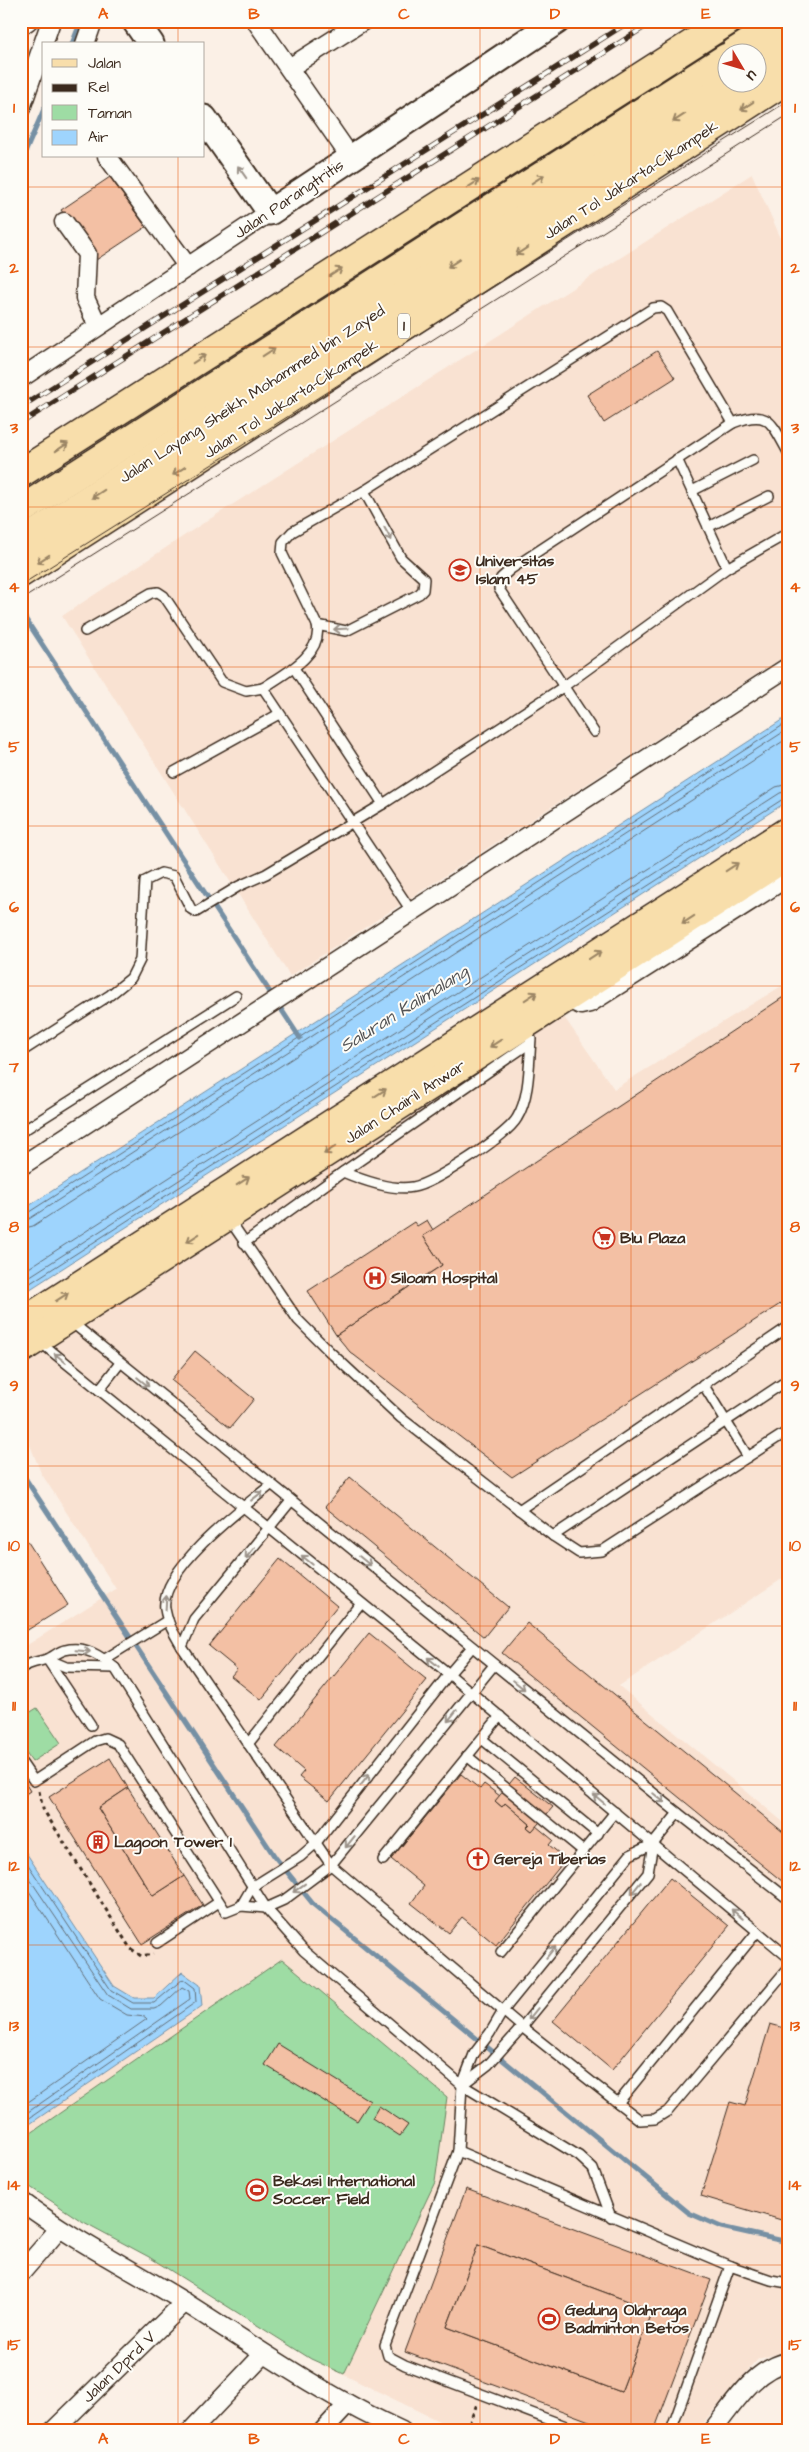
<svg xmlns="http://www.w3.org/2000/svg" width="809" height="2452" font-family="'Architects Daughter',sans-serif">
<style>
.built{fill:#f9e2d2}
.green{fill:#9edca4;stroke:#6c8361}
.water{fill:#9ed4fd;stroke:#7690a4}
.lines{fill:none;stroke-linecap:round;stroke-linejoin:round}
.shore{stroke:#636e77;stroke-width:1}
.stream{stroke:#7690a4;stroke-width:5}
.building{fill:#f3c0a4;stroke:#3b2a1e;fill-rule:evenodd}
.lane-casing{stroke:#3b2a1e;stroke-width:12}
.street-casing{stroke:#3b2a1e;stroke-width:21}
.secondary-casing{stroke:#3b2a1e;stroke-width:29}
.primary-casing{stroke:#3b2a1e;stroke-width:31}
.highway-casing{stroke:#3b2a1e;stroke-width:31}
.path{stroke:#3b2a1e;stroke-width:3;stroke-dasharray:4 4;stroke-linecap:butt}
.lane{stroke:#fdfcf7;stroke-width:9}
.street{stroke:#fdfcf7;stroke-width:18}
.secondary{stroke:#fdfcf7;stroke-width:25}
.primary{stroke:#f8deab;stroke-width:28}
.highway{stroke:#f8deab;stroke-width:28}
.tram{stroke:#3b2a1e;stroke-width:1}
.rail-casing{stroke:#3b2a1e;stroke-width:5.5}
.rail{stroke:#fdfcf7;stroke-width:4;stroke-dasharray:11;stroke-linecap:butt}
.oneway{stroke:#9a8464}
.oneway2{stroke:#9c938a}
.grid{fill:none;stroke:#e8590c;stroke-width:1;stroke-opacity:0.55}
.labels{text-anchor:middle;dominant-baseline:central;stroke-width:4;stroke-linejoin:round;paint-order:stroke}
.shield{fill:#fdfcf7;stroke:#75695f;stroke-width:1}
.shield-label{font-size:15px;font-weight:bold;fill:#3b2a1e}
.street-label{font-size:16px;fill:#3b2a1e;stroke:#fdfcf7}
.poi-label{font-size:16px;font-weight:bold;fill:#3b2a1e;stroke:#fdfcf7;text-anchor:start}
.water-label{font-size:18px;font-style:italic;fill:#545456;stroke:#fdfcf7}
.neatline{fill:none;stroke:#e8590c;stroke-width:2}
.grid-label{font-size:16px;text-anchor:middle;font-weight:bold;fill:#e8590c}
</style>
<rect width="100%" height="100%" fill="#fbf0e6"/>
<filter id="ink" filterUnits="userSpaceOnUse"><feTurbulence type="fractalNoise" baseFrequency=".02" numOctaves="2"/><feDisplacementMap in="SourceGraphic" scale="10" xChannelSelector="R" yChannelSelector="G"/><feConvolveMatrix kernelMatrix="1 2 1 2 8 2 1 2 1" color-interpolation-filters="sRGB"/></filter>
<g filter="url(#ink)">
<g class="built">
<polygon points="752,174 788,254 788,654 290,976 62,616 202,524"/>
<polygon points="788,982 788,1575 619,1686 788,1826 788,2351 758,2359 696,2431 465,2431 447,2425 311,2359 149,2257 80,2220 21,2181 21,1649 116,1589 41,1473 21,1422 21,1374 24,1364 562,1014 614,1089"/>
</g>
<g class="green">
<polygon points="37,1708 61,1743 32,1762 21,1746 21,1718"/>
<polygon points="282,1959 447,2097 435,2182 344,2374 311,2359 149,2257 80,2220 21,2181 21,2140"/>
</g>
<g class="water">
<polygon points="788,716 788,801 21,1295 21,1211"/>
<polygon points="21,1845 114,1986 134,1998 154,1998 182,1972 200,1985 202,2006 21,2130"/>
</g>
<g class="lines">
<g class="shore">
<polyline points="21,1215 26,1214 788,722"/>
<polyline points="21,1221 29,1219 788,729"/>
<polyline points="21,1229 33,1226 788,738"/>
<polyline points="21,1273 776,787 788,784"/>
<polyline points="21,1282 780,793 788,791"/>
<polyline points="21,1289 783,799 788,798"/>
<polyline points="21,1854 111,1990 133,2003 154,2003 183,1979 195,1988 196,2002 21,2124"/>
<polyline points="21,1866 108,1995 131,2009 154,2009 161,2006 182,1987 189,1991 190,1999 21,2117"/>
<polyline points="21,1879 100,1999 127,2015 145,2017 147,2019 21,2107"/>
</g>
<g class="stream">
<polyline points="72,44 81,21"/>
<polyline points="21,162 44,109"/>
<polyline points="21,612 300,1038"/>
<polyline points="21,1472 275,1857 313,1904 689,2213 721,2227 788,2242"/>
</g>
</g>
<g class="building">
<polygon points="110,177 146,227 96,260 61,210"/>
<polygon points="657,351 675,378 604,423 587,395"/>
<polygon points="785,996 788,1001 788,1225 783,1240 788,1246 788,1299 512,1477 350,1352 336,1335 442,1265 423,1236"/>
<polygon points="427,1220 433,1230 423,1236 442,1265 336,1335 308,1291 414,1222 417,1226"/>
<polygon points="195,1351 254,1399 230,1428 171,1380"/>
<polygon points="350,1477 508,1607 484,1637 325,1507"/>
<polygon points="21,1531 68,1605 21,1634"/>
<polygon points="280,1559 337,1606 261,1700 231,1676 237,1669 209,1646"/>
<polygon points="527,1623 788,1836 788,1886 502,1653"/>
<polygon points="369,1633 427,1680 329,1801 299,1777 304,1771 276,1747"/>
<polygon points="110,1758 128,1788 98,1808 153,1896 184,1876 203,1905 142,1944 49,1797"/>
<polygon points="461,1774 480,1789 484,1784 500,1796 495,1801 502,1807 505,1803 530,1824 527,1827 532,1831 536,1826 553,1840 549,1845 566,1859 496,1945 462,1917 449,1933 411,1903 424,1886 391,1859"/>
<polygon points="21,1776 30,1791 21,1797"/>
<polygon points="515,1777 553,1807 532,1831 527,1827 530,1824 505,1803 502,1807 495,1801"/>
<polygon points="128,1788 184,1876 153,1896 98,1808"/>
<polygon points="670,1878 729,1926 612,2070 553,2021"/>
<polygon points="770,2024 788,2029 788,2222 701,2196 730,2102 745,2106"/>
<polygon points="278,2044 370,2101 357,2121 265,2065"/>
<polygon points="379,2106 408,2125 400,2136 372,2118"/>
<path d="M466,2189L711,2280L654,2431H616L405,2352ZM478,2245L652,2310L621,2392L447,2327Z"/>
<polygon points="478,2245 652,2310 621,2392 447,2327"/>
</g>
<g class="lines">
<g class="lane-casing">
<g id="lane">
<polyline points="677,459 727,568"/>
<polyline points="692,491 753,460"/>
<polyline points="708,527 769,496"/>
<polyline points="317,625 346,631 419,594 423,590 424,579 401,558 364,491"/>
<polyline points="85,631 151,593 158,592 164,596 222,682 246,691 263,688"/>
<polyline points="294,668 383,804"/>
<polyline points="594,732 499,589 501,578 511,569 733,423"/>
<polyline points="174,772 279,714"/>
<path d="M412,912L263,688C284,674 323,655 317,625L282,553L283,542L292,532L364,491L653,308L661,307L667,311L733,423C769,409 771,422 788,452"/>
<polyline points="21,1052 110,995 131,978 140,960 145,881 161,873 174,876 191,909 196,912 239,886 266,874 383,804 563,687 727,568 788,533"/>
<polyline points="21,1132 236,996"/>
<path d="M343,1172C362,1180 391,1191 413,1187C433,1184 507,1136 517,1118C530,1097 529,1063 531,1039"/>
<polyline points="229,1219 298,1320 329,1351 401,1418 553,1536 579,1553 602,1551 788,1431"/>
<polyline points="244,1243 343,1172 530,1043"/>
<polyline points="70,1321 678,1813 788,1899"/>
<polyline points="39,1341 449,1674 788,1957"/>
<polyline points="703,1384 748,1457"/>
<polyline points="99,1390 120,1363"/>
<path d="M271,1485C243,1507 159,1570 165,1609C167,1623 175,1635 182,1647L331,1865L522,2027L618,2103L757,1932"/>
<polyline points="519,1510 788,1327"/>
<polyline points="553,1536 788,1380"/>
<polyline points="182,1647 194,1619 291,1501"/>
<polyline points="47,1659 91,1725"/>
<polyline points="47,1659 66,1667 115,1668"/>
<polyline points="105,1659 168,1620"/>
<path d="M21,1668C31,1662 37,1662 47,1659C53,1657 59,1651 65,1650C85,1645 101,1656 115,1668L266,1908L304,1951L462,2085L579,2156L593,2169L611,2217"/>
<polyline points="482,1739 598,1834"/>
<polyline points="248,1744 360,1604"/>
<polyline points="467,1756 583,1851"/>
<polyline points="21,1762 34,1781 95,1741 105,1738 118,1744 226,1912 241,1906 266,1908 284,1900 331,1865 494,1665"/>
<polyline points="383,1860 500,1716"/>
<polyline points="241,1906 252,1887 300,1857 315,1844 449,1674 472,1647"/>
<polyline points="157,1943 219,1902"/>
<polyline points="501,1952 615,1812"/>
<polyline points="462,2085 488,2065 522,2027 648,1873 653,1844"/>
<polyline points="618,2103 640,2120 655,2119 668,2111 788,1968"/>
<polyline points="458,2151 730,2266 671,2431"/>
<polyline points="730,2266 771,2280 788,2283"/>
<polyline points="579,2431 405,2365 388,2356 385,2345 458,2151 462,2085 474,2054 490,2033 503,2011 630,1855 653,1844 678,1813"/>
</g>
</g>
<g class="street-casing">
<g id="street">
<polyline points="256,21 351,158"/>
<polyline points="21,26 28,21"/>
<polyline points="85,44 93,21"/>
<polyline points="289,68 363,21"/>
<polyline points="21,108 51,21"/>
<polyline points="107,156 188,267"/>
<polyline points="64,222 87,254 85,298 98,326"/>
<polyline points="21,378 270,212"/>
<polyline points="566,998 581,1005 590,1003 788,877"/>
<polyline points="21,1166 788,667"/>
<path d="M21,2201C73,2240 131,2269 186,2303C257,2348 326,2397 402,2431"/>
<polyline points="21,2273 59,2229"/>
<polyline points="53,2431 185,2302"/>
<polyline points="191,2431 264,2354"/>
<polyline points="323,2431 348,2404"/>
<path d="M712,2431C732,2407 754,2368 788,2362"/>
</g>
</g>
<g class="secondary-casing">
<g id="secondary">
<polyline points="135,21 151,44"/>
<polyline points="204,118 270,212 557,21"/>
</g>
</g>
<g class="primary-casing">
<g id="primary">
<polyline points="21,1323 788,831"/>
<polyline points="21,1349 788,855"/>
</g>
</g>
<g class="highway-casing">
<g id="highway">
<polyline points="735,52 784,21"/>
<polyline points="756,69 788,49"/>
<polyline points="21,473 728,21"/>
<polyline points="21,510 726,58"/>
<polyline points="21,543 735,82"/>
<polyline points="21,573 788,79"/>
</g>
</g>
<g class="path">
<polyline points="39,1791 43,1809 130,1948 141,1956 153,1954"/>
<polyline points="466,2431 477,2404"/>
</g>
<use href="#lane" class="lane"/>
<use href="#street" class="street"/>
<use href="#secondary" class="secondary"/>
<use href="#primary" class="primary"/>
<use href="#highway" class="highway"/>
<g class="tram">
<polyline points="21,585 788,101"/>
<polyline points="21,600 788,115"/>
</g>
<g class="rail-casing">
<g id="rail">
<polyline points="21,407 630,21"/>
<polyline points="21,423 654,21"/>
</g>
</g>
<use href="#rail" class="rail"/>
</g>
<defs><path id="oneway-shaft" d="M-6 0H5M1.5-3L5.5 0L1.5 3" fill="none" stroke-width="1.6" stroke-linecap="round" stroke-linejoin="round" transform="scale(1.25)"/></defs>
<g class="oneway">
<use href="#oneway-shaft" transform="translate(747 106) rotate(147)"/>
<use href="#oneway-shaft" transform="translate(679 118) rotate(147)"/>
<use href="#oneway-shaft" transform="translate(538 179) rotate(-33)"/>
<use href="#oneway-shaft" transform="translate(473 184) rotate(-33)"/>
<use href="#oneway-shaft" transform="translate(522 251) rotate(147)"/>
<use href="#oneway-shaft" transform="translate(454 263) rotate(147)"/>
<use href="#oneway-shaft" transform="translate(336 272) rotate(-33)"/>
<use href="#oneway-shaft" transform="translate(269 352) rotate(-33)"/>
<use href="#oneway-shaft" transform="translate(199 359) rotate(-33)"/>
<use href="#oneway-shaft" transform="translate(62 447) rotate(-33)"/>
<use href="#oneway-shaft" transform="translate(179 471) rotate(147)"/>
<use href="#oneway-shaft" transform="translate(98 494) rotate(147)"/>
<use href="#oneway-shaft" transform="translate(43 559) rotate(147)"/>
<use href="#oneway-shaft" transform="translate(732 867) rotate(-33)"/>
<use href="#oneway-shaft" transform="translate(688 920) rotate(147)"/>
<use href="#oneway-shaft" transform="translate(595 955) rotate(-33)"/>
<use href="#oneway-shaft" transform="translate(531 996) rotate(-33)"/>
<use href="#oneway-shaft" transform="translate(496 1043) rotate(147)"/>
<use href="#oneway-shaft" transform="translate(380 1093) rotate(-33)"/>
<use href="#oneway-shaft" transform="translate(330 1150) rotate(147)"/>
<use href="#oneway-shaft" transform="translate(243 1181) rotate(-33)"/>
<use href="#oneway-shaft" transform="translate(193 1238) rotate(147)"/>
<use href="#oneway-shaft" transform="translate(62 1297) rotate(-33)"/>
</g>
<g class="oneway2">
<use href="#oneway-shaft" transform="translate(242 172) rotate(-125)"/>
<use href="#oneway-shaft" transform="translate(388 534) rotate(61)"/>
<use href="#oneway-shaft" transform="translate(341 629) rotate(177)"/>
<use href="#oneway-shaft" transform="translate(60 1358) rotate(-141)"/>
<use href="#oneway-shaft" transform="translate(143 1382) rotate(39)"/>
<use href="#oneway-shaft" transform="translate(257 1496) rotate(-38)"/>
<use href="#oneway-shaft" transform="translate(250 1553) rotate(130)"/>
<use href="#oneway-shaft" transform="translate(307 1560) rotate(-141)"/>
<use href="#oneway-shaft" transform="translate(365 1561) rotate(39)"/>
<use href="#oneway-shaft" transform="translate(166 1603) rotate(-87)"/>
<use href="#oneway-shaft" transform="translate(83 1651) rotate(5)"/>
<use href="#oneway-shaft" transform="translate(433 1662) rotate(-141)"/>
<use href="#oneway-shaft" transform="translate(519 1685) rotate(39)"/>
<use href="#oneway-shaft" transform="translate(452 1716) rotate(129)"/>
<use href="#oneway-shaft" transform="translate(365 1780) rotate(-52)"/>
<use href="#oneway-shaft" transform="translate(659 1798) rotate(39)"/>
<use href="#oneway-shaft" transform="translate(599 1799) rotate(-140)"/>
<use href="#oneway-shaft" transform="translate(350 1842) rotate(129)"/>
<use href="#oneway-shaft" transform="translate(299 1888) rotate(144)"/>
<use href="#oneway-shaft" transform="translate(636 1888) rotate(129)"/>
<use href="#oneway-shaft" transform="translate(737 1914) rotate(-140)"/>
<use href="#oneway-shaft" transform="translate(551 1952) rotate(-51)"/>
<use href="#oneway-shaft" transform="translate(533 2014) rotate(129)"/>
</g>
</g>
<path class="grid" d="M178,21V44M329,21V2431M480,21V2431M631,21V2431M178,156V2431M21,187H788M21,347H788M21,507H788M21,667H788M21,826H788M21,986H788M21,1146H788M21,1306H788M21,1466H788M21,1626H788M21,1785H788M21,1945H788M21,2105H788M21,2265H788"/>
<defs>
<g id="university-ring" transform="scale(1.125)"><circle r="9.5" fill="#fdfcf7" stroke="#c8321e" stroke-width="1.5"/><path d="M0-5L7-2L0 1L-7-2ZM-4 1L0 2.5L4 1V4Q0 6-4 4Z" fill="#c8321e"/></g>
<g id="supermarket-ring" transform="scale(1.125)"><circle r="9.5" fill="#fdfcf7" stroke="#c8321e" stroke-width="1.5"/><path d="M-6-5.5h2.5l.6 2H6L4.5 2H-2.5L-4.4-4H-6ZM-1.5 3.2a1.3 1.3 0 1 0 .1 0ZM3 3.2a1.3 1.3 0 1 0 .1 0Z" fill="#c8321e"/></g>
<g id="hospital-ring" transform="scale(1.125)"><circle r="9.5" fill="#fdfcf7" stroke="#c8321e" stroke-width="1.5"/><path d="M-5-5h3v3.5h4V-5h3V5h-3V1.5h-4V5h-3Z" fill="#c8321e"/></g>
<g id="building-ring" transform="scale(1.125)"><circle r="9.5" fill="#fdfcf7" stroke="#c8321e" stroke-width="1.5"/><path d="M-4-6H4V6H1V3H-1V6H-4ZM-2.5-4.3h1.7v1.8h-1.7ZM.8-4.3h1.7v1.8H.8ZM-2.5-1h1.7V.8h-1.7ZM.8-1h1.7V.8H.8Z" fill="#c8321e"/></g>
<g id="church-ring" transform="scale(1.125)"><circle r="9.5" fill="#fdfcf7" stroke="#c8321e" stroke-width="1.5"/><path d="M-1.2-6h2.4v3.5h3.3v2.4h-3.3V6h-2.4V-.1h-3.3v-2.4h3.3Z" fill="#c8321e"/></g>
<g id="stadium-ring" transform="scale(1.125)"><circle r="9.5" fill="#fdfcf7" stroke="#c8321e" stroke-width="1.5"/><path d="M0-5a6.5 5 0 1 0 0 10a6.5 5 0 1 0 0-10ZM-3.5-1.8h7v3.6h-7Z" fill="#c8321e"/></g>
</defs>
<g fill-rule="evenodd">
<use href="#university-ring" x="460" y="570"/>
<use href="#supermarket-ring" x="604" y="1238"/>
<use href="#hospital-ring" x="375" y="1278"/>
<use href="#building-ring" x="98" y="1842"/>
<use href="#church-ring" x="478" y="1859"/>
<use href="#stadium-ring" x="257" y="2190"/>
<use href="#stadium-ring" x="549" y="2319"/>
</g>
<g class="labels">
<rect class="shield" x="398" y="313.5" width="12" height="25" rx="4"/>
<g class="shield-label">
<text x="404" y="326">1</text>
</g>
<g class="street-label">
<text transform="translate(631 180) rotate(-33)">Jalan Tol Jakarta–Cikampek</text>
<text transform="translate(289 199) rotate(-34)">Jalan Parangtritis</text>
<text transform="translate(252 394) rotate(-33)">Jalan Layang Sheikh Mohammed bin Zayed</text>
<text transform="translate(291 399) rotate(-33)">Jalan Tol Jakarta–Cikampek</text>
<text transform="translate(405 1102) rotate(-33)">Jalan Chairil Anwar</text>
<text transform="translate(119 2367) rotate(-44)">Jalan Dprd V</text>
</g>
<g class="poi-label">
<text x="476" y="561">Universitas<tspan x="476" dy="18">Islam 45</tspan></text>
<text x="620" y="1238">Blu Plaza</text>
<text x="391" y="1278">Siloam Hospital</text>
<text x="114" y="1842">Lagoon Tower 1</text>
<text x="494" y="1859">Gereja Tiberias</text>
<text x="273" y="2181">Bekasi International<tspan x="273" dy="18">Soccer Field</tspan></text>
<text x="565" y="2310">Gedung Olahraga<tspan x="565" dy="18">Badminton Betos</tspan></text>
</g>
<g class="water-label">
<text transform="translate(404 1009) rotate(-32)">Saluran Kalimalang</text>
</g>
</g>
<rect width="809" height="2452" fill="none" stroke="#fdfcf7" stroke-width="55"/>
<rect x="42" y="42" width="162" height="115" fill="#fdfcf7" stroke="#afa8a0"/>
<rect x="52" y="59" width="25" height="8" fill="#f8deab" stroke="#afa8a0"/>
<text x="88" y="68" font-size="15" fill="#3b2a1e">Jalan</text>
<rect x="52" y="84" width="25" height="8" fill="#3b2a1e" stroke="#afa8a0"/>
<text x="88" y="92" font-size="15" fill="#3b2a1e">Rel</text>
<rect x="52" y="105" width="25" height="15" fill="#9edca4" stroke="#afa8a0"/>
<text x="88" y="118" font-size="15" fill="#3b2a1e">Taman</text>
<rect x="52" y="130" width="25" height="15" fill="#9ed4fd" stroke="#afa8a0"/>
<text x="88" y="142" font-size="15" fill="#3b2a1e">Air</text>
<g transform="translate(742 68) rotate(128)"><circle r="24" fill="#fdfcf7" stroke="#afa8a0"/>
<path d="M0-4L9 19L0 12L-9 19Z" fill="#c8321e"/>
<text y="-8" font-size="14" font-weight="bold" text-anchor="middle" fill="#3b2a1e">U</text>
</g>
<rect x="28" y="28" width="754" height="2396" class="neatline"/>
<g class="grid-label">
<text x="103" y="19">A</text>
<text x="254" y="19">B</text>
<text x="404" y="19">C</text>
<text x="555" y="19">D</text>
<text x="706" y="19">E</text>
<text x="14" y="113">1</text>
<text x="795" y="113">1</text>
<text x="14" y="273">2</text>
<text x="795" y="273">2</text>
<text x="14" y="433">3</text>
<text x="795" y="433">3</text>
<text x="14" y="592">4</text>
<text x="795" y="592">4</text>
<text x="14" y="752">5</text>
<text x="795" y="752">5</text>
<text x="14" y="912">6</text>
<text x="795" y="912">6</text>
<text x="14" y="1072">7</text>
<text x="795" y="1072">7</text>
<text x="14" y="1232">8</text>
<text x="795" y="1232">8</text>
<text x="14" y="1391">9</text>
<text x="795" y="1391">9</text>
<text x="14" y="1551">10</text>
<text x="795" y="1551">10</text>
<text x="14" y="1711">11</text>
<text x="795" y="1711">11</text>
<text x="14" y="1871">12</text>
<text x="795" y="1871">12</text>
<text x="14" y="2031">13</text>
<text x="795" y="2031">13</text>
<text x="14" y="2190">14</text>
<text x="795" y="2190">14</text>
<text x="14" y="2350">15</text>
<text x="795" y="2350">15</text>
<text x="103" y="2444">A</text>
<text x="254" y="2444">B</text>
<text x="404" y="2444">C</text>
<text x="555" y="2444">D</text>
<text x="706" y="2444">E</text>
</g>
</svg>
